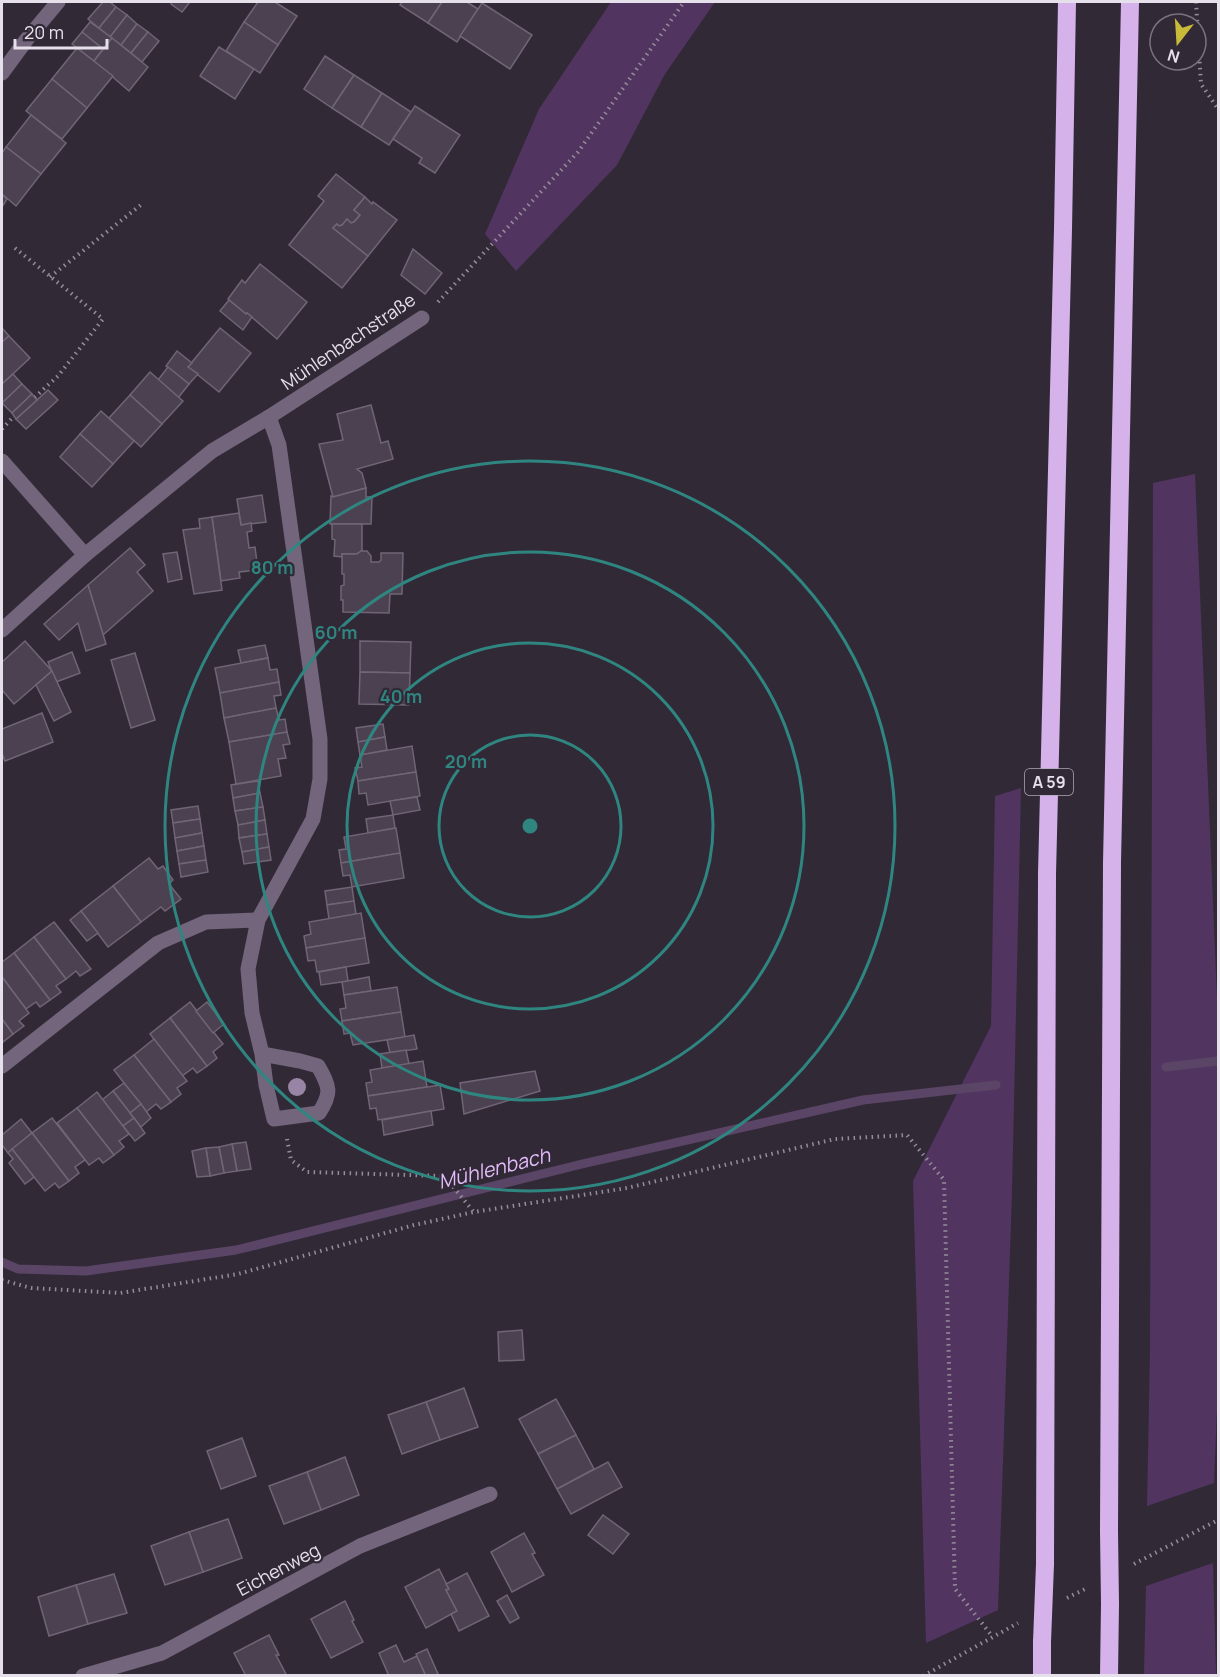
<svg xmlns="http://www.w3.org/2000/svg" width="1220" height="1677" font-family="Manrope,sans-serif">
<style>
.green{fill:#513560}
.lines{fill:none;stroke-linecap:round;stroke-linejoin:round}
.stream{stroke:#5b4566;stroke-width:9}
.building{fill:#4b4151;stroke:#706576;stroke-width:1.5}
.path{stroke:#958d99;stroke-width:4;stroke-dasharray:1.5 4.5;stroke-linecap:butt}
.minor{stroke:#73657c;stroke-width:15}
.highway{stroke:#d5b3ea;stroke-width:18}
.highway-bridge{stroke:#d5b3ea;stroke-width:18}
.tree{fill:#9884a4}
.ring{fill:none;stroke:#2f8681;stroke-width:3}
.labels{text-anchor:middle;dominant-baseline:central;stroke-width:4.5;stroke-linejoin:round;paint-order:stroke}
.shield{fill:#322937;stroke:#b0a9b4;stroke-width:1.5}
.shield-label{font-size:16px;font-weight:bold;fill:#e6e0ea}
.street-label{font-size:18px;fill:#e6e0ea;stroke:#322937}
.water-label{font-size:20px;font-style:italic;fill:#e2bcf8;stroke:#322937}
.centre{fill:#2f8681;stroke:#322937;stroke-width:3}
.ring-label{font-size:18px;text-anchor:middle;font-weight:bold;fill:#2f8681;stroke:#322937;stroke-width:4.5;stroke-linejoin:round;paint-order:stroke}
</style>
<rect width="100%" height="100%" fill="#322937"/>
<g class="green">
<polygon points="611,2 715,2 665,74 617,165 516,271 485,234 539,109"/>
<polygon points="1195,474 1218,1022 1218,1383 1214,1483 1147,1506 1150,1351 1153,483"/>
<polygon points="1021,788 1012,1192 998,1610 926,1643 913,1181 991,1026 995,796"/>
<polygon points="1213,1563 1216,1675 1144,1675 1146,1586"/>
</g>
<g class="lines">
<g class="stream">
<polyline points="1166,1067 1218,1061"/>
<polyline points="2,1262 18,1269 86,1271 236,1250 582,1164 863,1100 996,1085"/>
</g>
</g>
<g class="building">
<polygon points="103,2 110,2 116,7 99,28 88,19"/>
<polygon points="172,2 190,2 182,12 171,4"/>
<polygon points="258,2 275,2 297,16 278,45 244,22"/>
<polygon points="402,2 442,2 428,23 400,5"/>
<polygon points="442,2 467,2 478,9 457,42 428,23"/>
<polygon points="482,3 532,35 510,69 460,36"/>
<polygon points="116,7 127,15 110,37 99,28"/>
<polygon points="127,15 137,24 121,45 110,37"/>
<polygon points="90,22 112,38 103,49 82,32"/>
<polygon points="244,22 278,45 260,73 226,51"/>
<polygon points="137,24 148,32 131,53 121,45"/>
<polygon points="82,32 103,49 94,61 72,44"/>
<polygon points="148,32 159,41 142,62 131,53"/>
<polygon points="112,38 148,67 129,91 94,61"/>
<polygon points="219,47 254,69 235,99 200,76"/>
<polygon points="77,48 113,76 87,108 52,79"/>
<polygon points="325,56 354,75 332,108 304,89"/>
<polygon points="354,75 382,93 361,127 332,108"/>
<polygon points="52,79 87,108 62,139 26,111"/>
<polygon points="382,93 411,112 389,145 361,127"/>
<polygon points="415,106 460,135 435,173 419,163 422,158 393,139"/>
<polygon points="31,115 66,143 41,174 6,147"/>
<polygon points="6,147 41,174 16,206 2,194 2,153"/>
<polygon points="336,174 365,197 354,210 360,215 354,222 351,223 347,219 342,225 339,226 337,224 333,228 368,256 342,288 289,245 324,201 318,196"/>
<polygon points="2,195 7,199 2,207"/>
<polygon points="365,197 372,204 373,202 397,220 368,256 333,228 337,224 339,226 342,225 347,219 351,223 354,222 360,215 354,210"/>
<polygon points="413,249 442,273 425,294 401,275"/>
<polygon points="260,264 307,302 277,339 247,313 246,314 228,299 242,280 245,283"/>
<polygon points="229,300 246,314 247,313 252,317 243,330 220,311"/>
<polygon points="2,328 9,336 2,342"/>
<polygon points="220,328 251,353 219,392 188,367"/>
<polygon points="9,336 30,358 2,384 2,342"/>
<polygon points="177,351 192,363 188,367 198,374 189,384 166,366"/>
<polygon points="168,367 189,384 178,398 158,380"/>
<polygon points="150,372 183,401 162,424 130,395"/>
<polygon points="13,374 22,384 2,403 2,384"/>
<polygon points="22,384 32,394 12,413 2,403"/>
<polygon points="48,390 58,400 26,429 16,419"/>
<polygon points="32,394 37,400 16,419 12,413"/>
<polygon points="130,395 162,424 141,447 109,418"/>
<polygon points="371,405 381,443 388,441 393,459 357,469 362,473 366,488 333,497 319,444 343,440 337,414"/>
<polygon points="101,411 134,441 113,464 80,434"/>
<polygon points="80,434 113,464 92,487 60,457"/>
<polygon points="366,488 366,497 372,497 371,524 330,524 331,496 333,497"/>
<polygon points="262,495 266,522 241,525 237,499"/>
<polygon points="239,513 241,525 251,523 252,531 247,532 249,548 255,547 258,570 239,572 240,578 221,581 212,517"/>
<polygon points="212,517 222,590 194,594 183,530 200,528 199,519"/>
<polygon points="332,524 362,524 362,551 357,554 342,554 342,557 334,556 335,540 332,539"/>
<polygon points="130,548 145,565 137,572 153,591 103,635 88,585"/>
<polygon points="361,551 367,551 371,556 371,562 379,562 381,560 381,553 403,553 402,594 390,594 389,613 343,612 343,600 341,600 341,586 344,585 344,574 342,574 342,554 357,554"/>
<polygon points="177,552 182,579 168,582 163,554"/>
<polygon points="88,585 106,644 86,651 78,623 59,640 44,624"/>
<polygon points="25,641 52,671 14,704 2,690 2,662"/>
<polygon points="360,641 411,642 410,673 360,672"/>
<polygon points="265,645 268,658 241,663 238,650"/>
<polygon points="72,652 80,673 56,682 48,662"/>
<polygon points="135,653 155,720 131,728 111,660"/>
<polygon points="268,658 270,670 277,669 279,682 220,693 215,668"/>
<polygon points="52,671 71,712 54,721 36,685"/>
<polygon points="360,672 410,673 409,705 359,704"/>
<polygon points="279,682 281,695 274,696 276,708 224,718 220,693"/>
<polygon points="276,708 279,720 285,719 287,732 229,742 224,718"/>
<polygon points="42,713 53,742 5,761 2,753 2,729"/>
<polygon points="383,724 385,737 358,742 356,728"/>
<polygon points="287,732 290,744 283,745 286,758 278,759 281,776 236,784 229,742"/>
<polygon points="385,737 387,750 360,755 358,742"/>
<polygon points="412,746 416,772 358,781 355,768 362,767 360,755"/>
<polygon points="416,772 420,796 368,805 366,793 359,794 358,781"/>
<polygon points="258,781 260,793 233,798 231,785"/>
<polygon points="260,793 263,807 235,811 233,798"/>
<polygon points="417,797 420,810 393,815 390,801"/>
<polygon points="198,806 200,819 173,823 171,810"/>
<polygon points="263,807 265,820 238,825 235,811"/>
<polygon points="393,815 395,828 368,833 366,819"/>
<polygon points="200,819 202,833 175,838 173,823"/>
<polygon points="265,820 267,834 239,838 238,825"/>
<polygon points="396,828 400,853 341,863 339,850 346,849 344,837"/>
<polygon points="202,833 204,846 177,851 175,838"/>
<polygon points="267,834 269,847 242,852 239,838"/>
<polygon points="204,846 206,860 179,864 177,851"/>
<polygon points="269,847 271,860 244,864 242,852"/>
<polygon points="400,853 404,878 352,887 350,875 343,876 341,863"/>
<polygon points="149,858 158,869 163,866 173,880 169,884 181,899 165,911 161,907 141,922 113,886"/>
<polygon points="206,860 208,872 181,877 179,864"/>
<polygon points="113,886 141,922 108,947 81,911"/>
<polygon points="352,887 354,901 327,905 325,891"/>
<polygon points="354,901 356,914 329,919 327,905"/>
<polygon points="81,911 98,933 87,941 70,920"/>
<polygon points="361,913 365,938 306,948 304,936 311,934 309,922"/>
<polygon points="54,922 91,969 80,976 76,971 66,979 34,937"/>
<polygon points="34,937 66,979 56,986 61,992 50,1000 14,953"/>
<polygon points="365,938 369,963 317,972 315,960 308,961 306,948"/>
<polygon points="14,953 50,1000 40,1007 36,1002 26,1009 2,977 2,962"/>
<polygon points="346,967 348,981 321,985 319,972"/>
<polygon points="2,977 29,1013 19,1021 24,1026 13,1034 2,1019"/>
<polygon points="369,977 371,991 344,995 342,982"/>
<polygon points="397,987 401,1012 342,1021 340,1009 346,1008 344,995"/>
<polygon points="190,1002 223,1044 213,1052 217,1058 207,1066 170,1018"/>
<polygon points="207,1002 224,1024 213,1033 196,1011"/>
<polygon points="401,1012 405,1037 353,1045 350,1033 344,1034 342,1021"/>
<polygon points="170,1018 207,1066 197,1073 193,1068 182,1076 150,1034"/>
<polygon points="2,1019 13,1034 3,1042 2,1039"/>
<polygon points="414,1035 417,1049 390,1053 387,1040"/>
<polygon points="154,1039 187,1081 177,1088 181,1094 171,1102 134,1055"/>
<polygon points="406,1050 409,1064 382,1068 380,1054"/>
<polygon points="134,1055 171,1102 161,1109 156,1104 146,1112 114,1070"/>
<polygon points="423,1061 427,1087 368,1096 366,1083 372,1082 370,1070"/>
<polygon points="535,1071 540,1091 464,1114 460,1083"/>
<polygon points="124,1083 141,1104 130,1113 113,1091"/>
<polygon points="440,1085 444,1109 378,1120 376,1108 370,1109 368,1096"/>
<polygon points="113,1091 134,1118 123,1126 102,1100"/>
<polygon points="97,1092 129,1134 119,1141 124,1147 114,1155 77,1108"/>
<polygon points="141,1104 151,1118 141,1127 130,1113"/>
<polygon points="77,1108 114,1155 103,1163 99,1158 89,1165 57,1123"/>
<polygon points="431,1111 433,1125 384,1135 382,1120"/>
<polygon points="52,1118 85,1160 75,1167 79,1173 69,1181 32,1133"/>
<polygon points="134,1118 145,1133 135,1141 123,1126"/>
<polygon points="21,1119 32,1133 8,1153 2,1145 2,1135"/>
<polygon points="32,1133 69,1181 59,1188 55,1183 45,1191 12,1149"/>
<polygon points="246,1142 251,1169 237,1171 232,1144"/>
<polygon points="232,1144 237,1171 224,1173 219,1147"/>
<polygon points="219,1147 224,1173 210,1176 206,1148"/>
<polygon points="206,1148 210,1176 197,1177 192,1151"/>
<polygon points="12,1149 34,1177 25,1184 9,1163 13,1159 8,1153"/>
<polygon points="522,1330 524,1360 499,1361 498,1332"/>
<polygon points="464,1388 478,1427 440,1440 426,1402"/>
<polygon points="556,1399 576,1435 538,1454 519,1419"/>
<polygon points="426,1402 440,1440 402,1454 388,1415"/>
<polygon points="576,1435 594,1469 557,1489 538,1454"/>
<polygon points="242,1438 256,1476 221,1489 207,1451"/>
<polygon points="345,1457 359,1495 321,1510 307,1472"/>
<polygon points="608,1462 622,1487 571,1514 557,1489"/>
<polygon points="307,1472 321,1510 284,1524 269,1486"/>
<polygon points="603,1515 629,1534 613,1554 588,1535"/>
<polygon points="228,1519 242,1558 203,1572 189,1532"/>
<polygon points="189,1532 203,1572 165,1585 151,1546"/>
<polygon points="524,1533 535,1553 532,1554 544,1575 512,1592 491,1552"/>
<polygon points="439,1569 449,1589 446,1590 457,1611 426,1628 405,1587"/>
<polygon points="467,1573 489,1616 459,1631 451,1614 457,1611 446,1590 449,1589 446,1584"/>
<polygon points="114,1574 127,1613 88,1624 76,1585"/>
<polygon points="76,1585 88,1624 49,1636 38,1597"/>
<polygon points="507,1595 519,1618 510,1623 497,1601"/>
<polygon points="345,1601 354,1620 352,1621 363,1642 331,1658 311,1619"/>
<polygon points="269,1635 279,1655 276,1655 287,1676 246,1676 234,1653"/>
<polygon points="396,1645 404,1662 417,1656 426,1676 389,1676 379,1653"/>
<polygon points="427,1649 438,1674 434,1676 426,1676 416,1654"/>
</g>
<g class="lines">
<g class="path">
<polyline points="1196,2 1201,84 1218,109"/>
<polyline points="15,248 103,319 58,376 35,397"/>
<polyline points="50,277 142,204"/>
<polyline points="438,302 578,152 684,2"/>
<polyline points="2,429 14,416"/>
<polyline points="287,1139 291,1160 307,1172 442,1176 450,1183 473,1211"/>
<polyline points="2,1280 31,1288 120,1293 238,1274 414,1225 474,1212 627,1188 835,1139 907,1135 944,1180 955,1589 992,1636"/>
<polyline points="1134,1564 1218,1520"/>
<polyline points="1067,1598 1087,1588"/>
<polyline points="923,1676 1018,1623"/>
</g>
<g class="minor">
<polyline points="2,73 27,39 58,2"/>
<polyline points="2,461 85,555"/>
<polyline points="2,630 85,555 212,451 269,417 422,318"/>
<path d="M262,1054L300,1061L318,1066C330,1087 332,1093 319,1113L274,1119L266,1085L262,1054L252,1013L248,969L258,920L313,819L320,779V739L279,445L269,417"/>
<polyline points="2,1066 158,943 206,922 258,920"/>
<polyline points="83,1676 162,1653 360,1546 490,1494"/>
</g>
<g class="highway">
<polyline points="1109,1531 1112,863 1130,2"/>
<polyline points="1045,1564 1047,874 1063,229 1067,2"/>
<polyline points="1042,1676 1042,1642"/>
<polyline points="1109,1676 1110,1604"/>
</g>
<g class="highway-bridge">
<polyline points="1109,1531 1110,1604"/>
<polyline points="1042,1642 1045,1564"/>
</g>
</g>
<circle class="tree" cx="297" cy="1087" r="9"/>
<g class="ring">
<circle cx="530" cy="826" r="91"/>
<circle cx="530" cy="826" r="183"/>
<circle cx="530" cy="826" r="274"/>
<circle cx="530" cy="826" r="365"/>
</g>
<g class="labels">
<rect class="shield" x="1025" y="769" width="48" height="26" rx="4.5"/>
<g class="shield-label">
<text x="1049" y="782">A 59</text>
</g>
<g class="street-label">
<text transform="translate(348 341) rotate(-34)">Mühlenbachstraße</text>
<text transform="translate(278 1569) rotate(-28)">Eichenweg</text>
</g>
<g class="water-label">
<text transform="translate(494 1168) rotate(-14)">Mühlenbach</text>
</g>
</g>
<circle cx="530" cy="826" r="9" class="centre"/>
<g class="ring-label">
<text x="272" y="574">80 m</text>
<text x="336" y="639">60 m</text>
<text x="401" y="703">40 m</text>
<text x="466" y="768">20 m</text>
</g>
<rect width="1220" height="1677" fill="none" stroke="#e6e0ea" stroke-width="6"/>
<g transform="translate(1178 42) rotate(197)"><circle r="28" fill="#322937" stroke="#7a727f" stroke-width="1.5"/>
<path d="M0-4.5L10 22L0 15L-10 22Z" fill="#c9bb3a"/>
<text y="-9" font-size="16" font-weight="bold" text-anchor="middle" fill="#e6e0ea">N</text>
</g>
<path d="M15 39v9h92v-9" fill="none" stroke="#e6e0ea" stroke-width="3"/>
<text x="24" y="39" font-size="18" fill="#e6e0ea" stroke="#322937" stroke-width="4.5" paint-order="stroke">20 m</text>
</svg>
